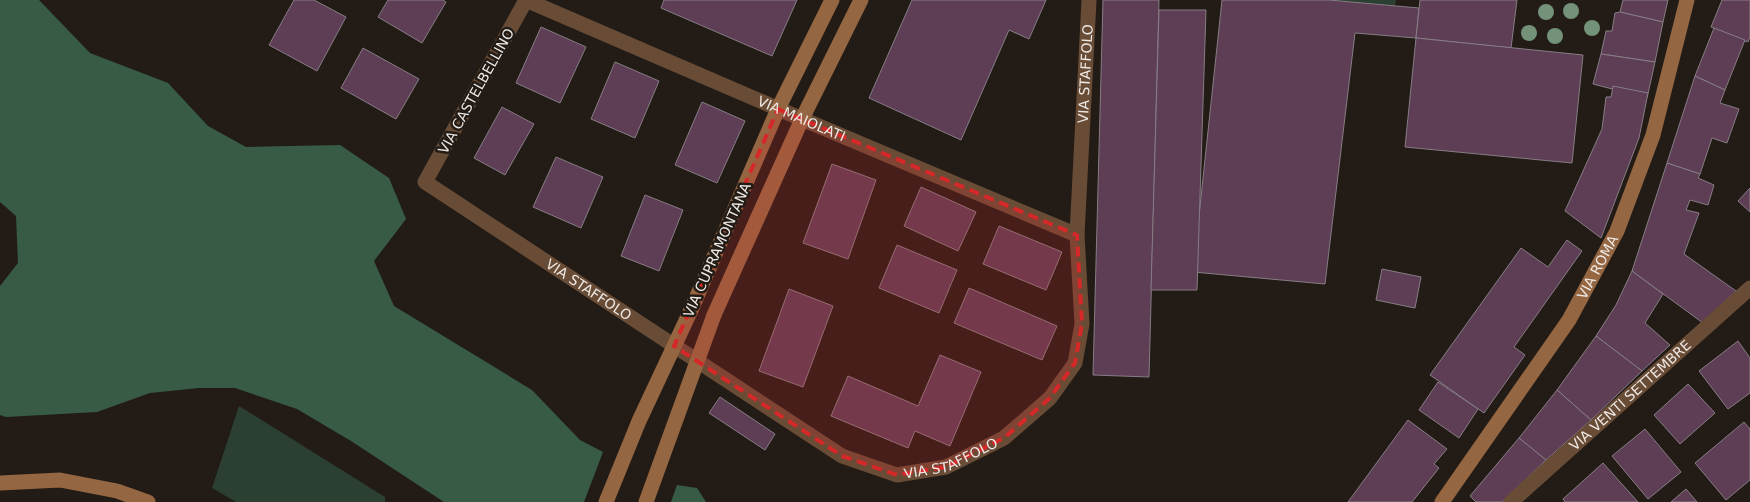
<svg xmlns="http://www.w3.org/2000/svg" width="1750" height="502" font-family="'DejaVu Sans',sans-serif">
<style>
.green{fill:#2b3f32}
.forest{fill:#375b45}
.building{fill:#5d3e55;stroke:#877d84}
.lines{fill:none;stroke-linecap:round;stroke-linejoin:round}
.street{stroke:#694c36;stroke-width:15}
.secondary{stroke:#956642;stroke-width:15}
.secondary-bridge{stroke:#956642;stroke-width:15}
.tree{fill:#739279}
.marked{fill:#d62828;fill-opacity:0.2;stroke:#d62828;stroke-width:4;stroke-dasharray:10 6;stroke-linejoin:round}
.labels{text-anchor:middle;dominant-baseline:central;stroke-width:5;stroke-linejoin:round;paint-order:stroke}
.street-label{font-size:14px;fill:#ede8e4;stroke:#231c16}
</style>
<rect width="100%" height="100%" fill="#231c16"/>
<g class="green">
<polygon points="1329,0 1396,0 1395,6"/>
<polygon points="239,406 385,497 385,502 236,502 212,488"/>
</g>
<g class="forest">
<polygon points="0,0 39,0 90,53 168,83 208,126 246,147 340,145 389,178 406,219 374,261 394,306 532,390 580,440 603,452 584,502 444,502 351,441 297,409 235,388 199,388 150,393 97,412 6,417 0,415 0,286 18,263 16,216 0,202"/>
<polygon points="677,485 697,488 706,502 671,502"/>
</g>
<g class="building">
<polygon points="294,0 314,0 346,17 317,71 269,45"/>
<polygon points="388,0 443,0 446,2 422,43 378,17"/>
<polygon points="664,0 797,0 772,56 661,8"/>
<polygon points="912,0 1046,0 1029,39 1009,30 961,140 869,98"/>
<polygon points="1103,0 1159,0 1149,377 1093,375"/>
<polygon points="1222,0 1329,0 1419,8 1416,38 1355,33 1325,284 1193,272"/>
<polygon points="1420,0 1517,0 1511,48 1416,38"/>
<polygon points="1623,0 1668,0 1663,22 1620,12"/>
<polygon points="1722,0 1750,0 1750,37 1748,42 1711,27"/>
<polygon points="1159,10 1206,10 1197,290 1151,290"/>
<polygon points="1620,12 1663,22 1655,62 1601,54 1606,31 1612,31 1615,13"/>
<polygon points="541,27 586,47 560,103 516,83"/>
<polygon points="1714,28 1745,40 1725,90 1695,76"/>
<polygon points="1416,38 1583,55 1572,163 1405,147"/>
<polygon points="363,48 419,79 396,119 341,88"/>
<polygon points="1601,54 1655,62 1647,98 1593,84"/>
<polygon points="615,62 659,81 635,138 591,119"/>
<polygon points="1695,76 1725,90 1720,103 1739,109 1727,143 1712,138 1700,174 1667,163"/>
<polygon points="1613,86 1648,93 1639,138 1601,238 1565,211 1602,129 1606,97 1611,97"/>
<polygon points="702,102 745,121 717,183 675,165"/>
<polygon points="502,107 534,124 505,175 474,158"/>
<polygon points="556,157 603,177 581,228 533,207"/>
<polygon points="1667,163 1700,174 1698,178 1714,185 1708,205 1690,200 1686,210 1699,213 1684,254 1736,291 1703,323 1632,271"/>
<polygon points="832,164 876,180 848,259 803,243"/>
<polygon points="921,187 976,212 958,251 904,226"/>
<polygon points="1750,188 1750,212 1738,201"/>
<polygon points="645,195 683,210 659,271 621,256"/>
<polygon points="999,226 1062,252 1046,290 983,264"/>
<polygon points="1567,240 1582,251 1514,347 1525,355 1484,413 1430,375 1521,248 1548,267"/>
<polygon points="897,245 957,270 939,313 879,288"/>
<polygon points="1382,269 1421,277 1415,308 1376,300"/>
<polygon points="1632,271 1663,294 1645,323 1670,345 1642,371 1596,336 1616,305"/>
<polygon points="969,288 1057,326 1042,360 954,323"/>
<polygon points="789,289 833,306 803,387 759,371"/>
<polygon points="1596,336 1642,371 1591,420 1557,390"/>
<polygon points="1738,341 1750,358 1750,393 1728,409 1699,371"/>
<polygon points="940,355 981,372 950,446 915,431 908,448 831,416 848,376 918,406"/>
<polygon points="1438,382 1478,409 1459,438 1419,410"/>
<polygon points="1688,384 1715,413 1680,444 1654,415"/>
<polygon points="1557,390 1591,420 1546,460 1519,438"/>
<polygon points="720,397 775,434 765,450 709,413"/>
<polygon points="1408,420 1447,449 1434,464 1439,468 1412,502 1348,502"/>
<polygon points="1744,422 1750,429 1750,480 1726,500 1695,463"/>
<polygon points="1645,429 1681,472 1648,499 1612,456"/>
<polygon points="1519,438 1546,460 1502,502 1476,502 1470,496"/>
<polygon points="1603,463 1638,502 1565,502 1563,499"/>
<polygon points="1686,489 1697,502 1671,502"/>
</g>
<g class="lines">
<g class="street">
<path id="s1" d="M526,0L425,182L842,456L897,475L946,467L1004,438L1050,398L1075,363L1082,324L1077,235L1089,0"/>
<path id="s2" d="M526,0L802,119L1077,235"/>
<path id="s3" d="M1511,502L1750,288"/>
</g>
<g class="secondary">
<polyline points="691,310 778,109 832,0"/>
<polyline points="714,315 802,119 861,0"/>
<polyline points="0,483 60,480 117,491 148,502"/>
<path id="s4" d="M1442,502L1569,320L1617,231L1653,135L1687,0"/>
</g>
<g class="secondary-bridge">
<polyline points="606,502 639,421 691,310"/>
<polyline points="646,502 714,315"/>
</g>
</g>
<g class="tree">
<circle cx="1571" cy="11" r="8"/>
<circle cx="1546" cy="12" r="8"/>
<circle cx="1592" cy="28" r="8"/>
<circle cx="1529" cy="33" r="8"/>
<circle cx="1555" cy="36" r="8"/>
</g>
<path class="marked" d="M778,109L1077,235L1082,324L1075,363L1050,398L1004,438L946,467L897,475L842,456L674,346Z"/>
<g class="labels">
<g class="street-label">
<text stroke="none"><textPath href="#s1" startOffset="1274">VIA STAFFOLO</textPath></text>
<text transform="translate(476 91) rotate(-61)">VIA CASTELBELLINO</text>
<text stroke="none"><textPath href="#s2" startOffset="300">VIA MAIOLATI</textPath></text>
<text transform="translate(717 250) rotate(-66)">VIA CUPRAMONTANA</text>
<text stroke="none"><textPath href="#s4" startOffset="282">VIA ROMA</textPath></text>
<text stroke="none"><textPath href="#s1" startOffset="404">VIA STAFFOLO</textPath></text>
<text stroke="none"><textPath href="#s3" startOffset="160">VIA VENTI SETTEMBRE</textPath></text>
<text stroke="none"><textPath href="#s1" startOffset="822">VIA STAFFOLO</textPath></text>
</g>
</g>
</svg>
